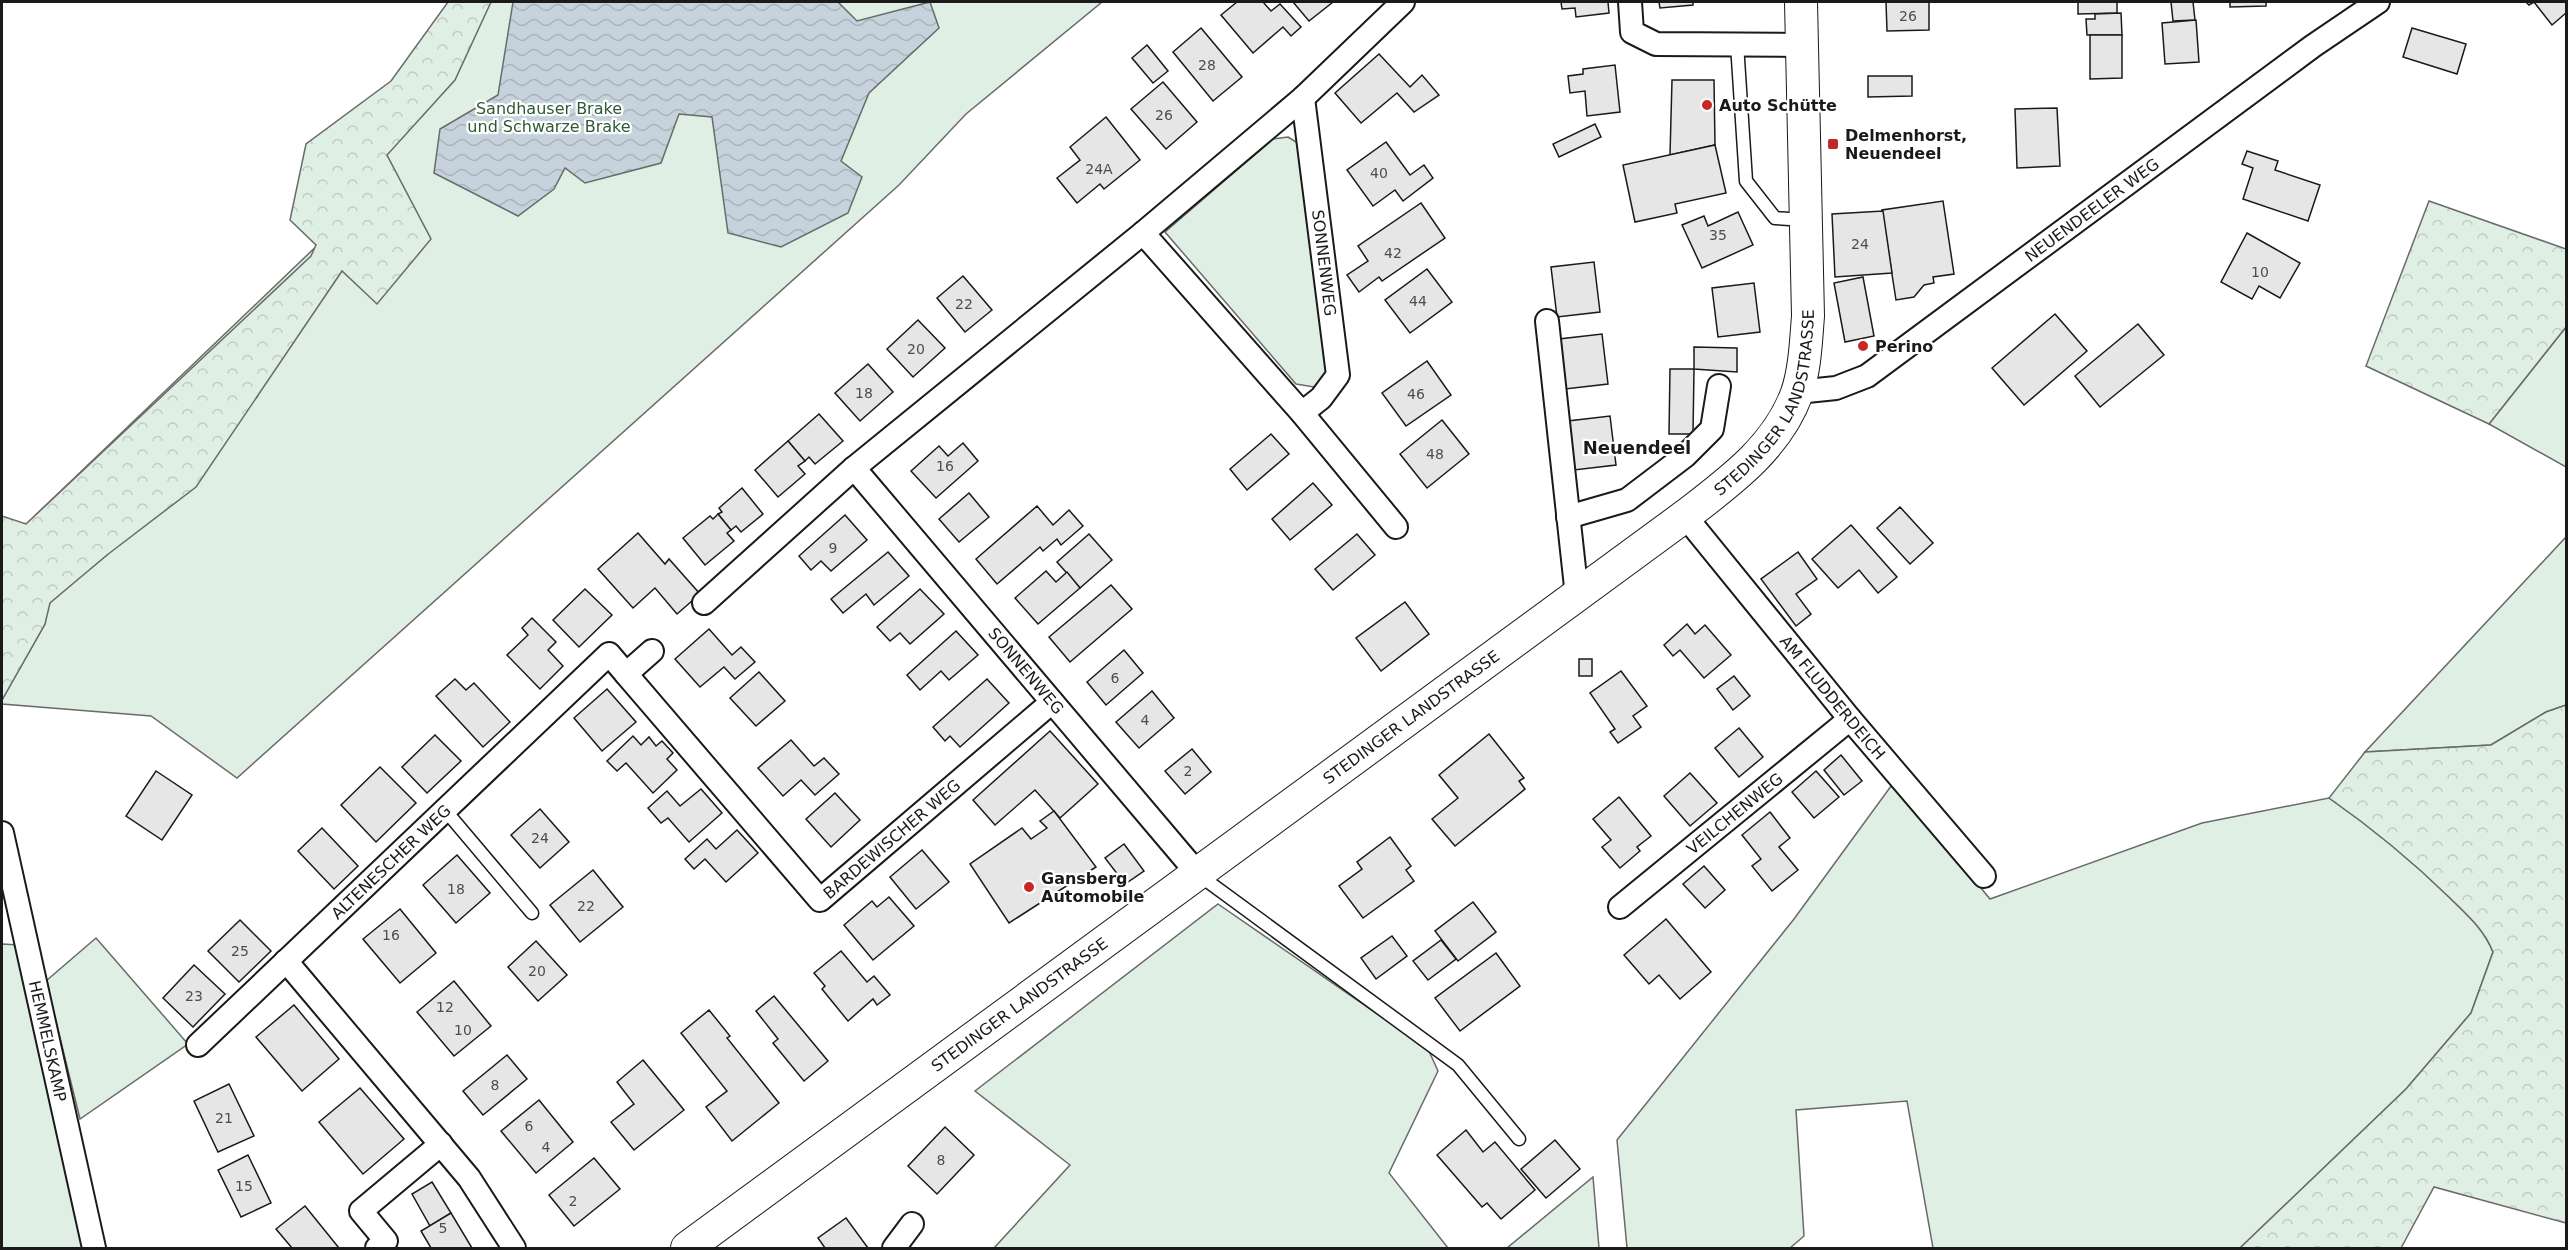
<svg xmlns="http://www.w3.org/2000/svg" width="2568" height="1250" font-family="'DejaVu Sans',sans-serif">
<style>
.green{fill:#e0efe3;stroke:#6a6a6a;stroke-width:1.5;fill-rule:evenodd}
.forest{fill:url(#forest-crowns);stroke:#6a6a6a;stroke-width:1.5}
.water{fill:url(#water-waves);stroke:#6a6a6a;stroke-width:1.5}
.building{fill:#e6e6e6;stroke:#1a1a1a;stroke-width:1.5}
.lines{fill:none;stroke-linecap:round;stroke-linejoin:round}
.service-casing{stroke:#1a1a1a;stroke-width:15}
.minor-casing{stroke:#1a1a1a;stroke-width:26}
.secondary-casing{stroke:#1a1a1a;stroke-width:34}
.service{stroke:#fff;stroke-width:12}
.minor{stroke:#fff;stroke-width:22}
.secondary{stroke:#fff;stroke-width:32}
.poi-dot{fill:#c62828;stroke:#fff;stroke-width:2}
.labels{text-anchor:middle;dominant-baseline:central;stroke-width:4.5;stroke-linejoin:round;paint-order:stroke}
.number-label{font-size:14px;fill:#4d4d4d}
.poi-label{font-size:16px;font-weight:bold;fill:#1a1a1a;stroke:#fff;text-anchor:start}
.park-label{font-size:16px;fill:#2b5a34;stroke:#fff}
.street-label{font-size:16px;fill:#1a1a1a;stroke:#fff}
.neighbourhood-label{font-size:18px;font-weight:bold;fill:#1a1a1a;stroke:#fff}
</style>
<defs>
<pattern id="forest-crowns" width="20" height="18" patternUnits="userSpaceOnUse" patternTransform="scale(1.5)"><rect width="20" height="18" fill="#e0efe3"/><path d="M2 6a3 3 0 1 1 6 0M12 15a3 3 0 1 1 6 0" fill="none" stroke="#c0ccc2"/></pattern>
<pattern id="water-waves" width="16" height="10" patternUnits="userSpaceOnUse" patternTransform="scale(1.5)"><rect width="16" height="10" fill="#c6d2dc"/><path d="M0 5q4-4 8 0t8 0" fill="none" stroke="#aab4bc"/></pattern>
</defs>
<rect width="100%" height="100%" fill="#fff"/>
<g class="green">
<path d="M482,2H1102L966,114L899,185L237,778L151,716L2,704V700L45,624L20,530L325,238ZM258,396L107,555L65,589Z"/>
<polygon points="1288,137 1301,145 1328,372 1314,387 1296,384 1165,232 1273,139"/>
<polygon points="2566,327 2566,467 2489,424"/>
<polygon points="2566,537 2566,705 2546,712 2491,745 2365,752"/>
<path d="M1894,782L1990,899L2202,823L2329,798C2372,828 2412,861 2450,898C2468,916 2483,928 2493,952L2471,1013L2406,1089L2240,1248H1933L1907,1101L1796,1110L1804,1236L1790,1248H1627L1617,1140L1794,919Z"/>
<polygon points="1218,904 1428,1049 1438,1071 1389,1173 1448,1248 994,1248 1070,1165 975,1091"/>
<polygon points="96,938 188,1044 80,1119 46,981"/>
<polygon points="2,944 19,945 87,1248 2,1248"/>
<polygon points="1593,1177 1599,1248 1507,1248"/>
</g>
<g class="forest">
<polygon points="448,2 491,2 455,80 387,155 431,239 377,304 342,271 196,487 107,555 50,603 45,624 2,700 2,516 26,524 311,256 316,245 290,220 306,144 391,81"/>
<polygon points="2429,201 2566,249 2566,327 2489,424 2366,366"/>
<path d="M2566,705V1223L2434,1187L2401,1248H2240L2406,1089L2471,1013L2493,952C2484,929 2467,915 2450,898C2412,861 2372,828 2329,798L2365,752L2491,745L2546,712Z"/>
</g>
<polygon class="water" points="513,2 838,2 857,21 930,2 939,28 869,93 841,161 862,177 848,213 781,247 728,233 712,117 679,114 661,163 585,183 565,168 554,189 518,216 434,173 440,129 498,95"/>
<g class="building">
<polygon points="1237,2 1263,2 1271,11 1280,4 1301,27 1291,36 1283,27 1253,53 1221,15"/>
<polygon points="1293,2 1333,2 1309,21"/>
<polygon points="1561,2 1608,2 1609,13 1576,17 1575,8 1562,9"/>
<polygon points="1659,2 1693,2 1693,5 1660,8"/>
<polygon points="1886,2 1929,2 1929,30 1887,31"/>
<polygon points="2078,2 2117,2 2117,13 2078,14"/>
<polygon points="2171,2 2193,2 2195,20 2173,21"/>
<polygon points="2230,2 2266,2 2266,6 2230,7"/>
<polygon points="2526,2 2566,2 2566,13 2552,25 2534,2 2529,5"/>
<polygon points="2121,13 2122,35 2087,35 2086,19 2095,19 2095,14"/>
<polygon points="2196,20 2199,62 2165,64 2162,23"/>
<polygon points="1201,28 1242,77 1213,101 1173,52"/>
<polygon points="2412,28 2466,44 2457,74 2403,57"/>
<polygon points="2090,35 2122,35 2122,78 2090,79"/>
<polygon points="1147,45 1168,71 1153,83 1132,58"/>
<polygon points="1379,54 1410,87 1422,75 1439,95 1414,112 1397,93 1361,123 1335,93"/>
<polygon points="1615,65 1620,112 1587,116 1585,91 1570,93 1568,76 1583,74 1583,69"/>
<polygon points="1868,76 1912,76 1912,96 1868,97"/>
<polygon points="1672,80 1714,80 1715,145 1670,155"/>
<polygon points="1163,82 1197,122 1166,149 1131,109"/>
<polygon points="2057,108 2060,166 2017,168 2015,109"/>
<polygon points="1106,117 1140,160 1104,189 1100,184 1077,203 1057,178 1080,160 1070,147"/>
<polygon points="1595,124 1601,137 1559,157 1553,144"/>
<polygon points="1386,142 1410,175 1424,165 1433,178 1403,201 1395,190 1373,206 1347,170"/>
<polygon points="1715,145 1726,193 1675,204 1677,213 1635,222 1623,165"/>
<polygon points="2247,151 2278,161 2275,170 2320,185 2308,221 2243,199 2253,168 2242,164"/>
<polygon points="1943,201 1954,274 1933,277 1934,283 1924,285 1914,297 1896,300 1882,210"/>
<polygon points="1421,203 1445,238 1382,281 1379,277 1359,292 1347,275 1368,261 1358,246"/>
<polygon points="1883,211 1892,273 1835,277 1832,214"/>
<polygon points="1738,212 1753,245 1702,268 1682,225 1704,216 1708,226"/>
<polygon points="2247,233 2300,263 2280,298 2259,286 2252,299 2221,282"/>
<polygon points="1594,262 1600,312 1557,317 1551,267"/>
<polygon points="1427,269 1452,302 1410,333 1385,300"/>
<polygon points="963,276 992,310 965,332 937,298"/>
<polygon points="1863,277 1874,336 1845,342 1834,283"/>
<polygon points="1754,283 1760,332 1718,337 1712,288"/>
<polygon points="2055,314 2087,351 2024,405 1992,368"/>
<polygon points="918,320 945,348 913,377 887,349"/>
<polygon points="2138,324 2164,355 2100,407 2075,376"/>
<polygon points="1602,334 1608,384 1565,389 1559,339"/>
<polygon points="1694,347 1737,348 1737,372 1694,369"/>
<polygon points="1427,361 1451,395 1406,426 1382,393"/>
<polygon points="868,364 893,392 860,421 835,393"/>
<polygon points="1670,369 1694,369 1693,434 1669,434"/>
<polygon points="819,414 843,441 815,464 809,457 805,461 788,441"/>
<polygon points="1610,416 1616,465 1574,470 1568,421"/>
<polygon points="1442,420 1469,454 1427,488 1400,454"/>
<polygon points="1271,434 1289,454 1247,490 1230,469"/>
<polygon points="788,441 805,461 798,466 805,474 778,497 755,470"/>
<polygon points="963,443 978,461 936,498 911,471 939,446 948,456"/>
<polygon points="1313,483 1332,505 1290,540 1272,519"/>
<polygon points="742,488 763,514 741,532 736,526 731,530 718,514 722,512 719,508"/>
<polygon points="969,493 989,517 959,542 939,519"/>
<polygon points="1037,506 1053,525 1069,510 1083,526 1061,545 1057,539 1043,551 1040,547 997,584 976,559"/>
<polygon points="1900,507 1933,543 1910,564 1877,528"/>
<polygon points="718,514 731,530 727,533 734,541 705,565 683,538 710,516 713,519"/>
<polygon points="845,515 867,540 831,571 821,561 811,570 799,556"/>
<polygon points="1851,525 1897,577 1878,593 1859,570 1838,588 1812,559"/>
<polygon points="638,533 665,564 669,559 700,594 677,614 655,588 633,608 598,569"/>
<polygon points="1089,534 1112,560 1080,588 1057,562"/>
<polygon points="1357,534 1375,555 1333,590 1315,569"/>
<polygon points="888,552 909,576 874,605 866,594 843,613 831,599"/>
<polygon points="1798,552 1817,579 1796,594 1811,614 1796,626 1761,579"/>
<polygon points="1046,571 1056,582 1067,572 1080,588 1038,624 1015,598"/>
<polygon points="1111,585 1132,609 1070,662 1049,637"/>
<polygon points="585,589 612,615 579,647 553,620"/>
<polygon points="920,589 944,614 910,644 900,633 890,641 877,627"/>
<polygon points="1405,602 1429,634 1381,671 1356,638"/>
<polygon points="532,618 556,642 548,650 563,666 540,689 507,655 528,635 522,628"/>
<polygon points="1687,624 1695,634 1705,625 1731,655 1704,678 1680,650 1673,656 1664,645"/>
<polygon points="709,629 732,655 741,647 755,662 735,679 724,667 700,687 675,659"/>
<polygon points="956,631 978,655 949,680 941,671 920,690 907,675"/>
<polygon points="1124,650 1143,673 1106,705 1087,682"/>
<rect x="1579" y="659" width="13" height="17"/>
<polygon points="1621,671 1647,706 1633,716 1641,727 1618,743 1610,732 1615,729 1590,693"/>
<polygon points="759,672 785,701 756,726 730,698"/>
<polygon points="1734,676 1750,696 1733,710 1717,689"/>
<polygon points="455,679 466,690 474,683 510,722 483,747 436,696"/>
<polygon points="987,679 1009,703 960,747 950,736 945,741 933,727"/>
<polygon points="607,689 636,722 602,751 574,718"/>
<polygon points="1152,691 1174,718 1139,748 1116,722"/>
<polygon points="1739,728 1763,757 1739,777 1715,748"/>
<polygon points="1050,731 1098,784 1060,818 1035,790 995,825 973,800"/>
<polygon points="1489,734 1524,778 1519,781 1525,789 1455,846 1432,819 1458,798 1439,775"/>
<polygon points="435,735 461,761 427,793 402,767"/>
<polygon points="633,736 641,745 649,737 656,746 662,741 673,753 667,759 677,770 653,793 626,763 617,771 607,761"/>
<polygon points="791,740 814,766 824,758 839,774 815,795 801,780 783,796 758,768"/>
<polygon points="1192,749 1211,772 1185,794 1165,771"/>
<polygon points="1841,755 1862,781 1844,795 1824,770"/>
<polygon points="380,767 416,803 376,842 341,805"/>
<polygon points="156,771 192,795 162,840 126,816"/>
<polygon points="1816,771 1839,797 1814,818 1792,792"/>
<polygon points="1690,773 1717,803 1690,826 1664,796"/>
<polygon points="701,789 722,813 689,842 668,818 661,823 648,808 667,791 680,806"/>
<polygon points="835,793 860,820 831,847 806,819"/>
<polygon points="1619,797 1651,836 1637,847 1640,851 1620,868 1602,847 1611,840 1593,819"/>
<polygon points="540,809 569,842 540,868 511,835"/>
<polygon points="1054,811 1096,867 1009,923 970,864 1022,828 1031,839 1047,828 1040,821"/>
<polygon points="1770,812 1790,838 1779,847 1798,870 1772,891 1752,866 1761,859 1742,835"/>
<polygon points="322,828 358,866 334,889 298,851"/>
<polygon points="737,830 758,853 726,882 705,859 694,869 685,859 707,839 716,849"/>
<polygon points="1390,837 1411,866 1406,870 1414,881 1363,918 1339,886 1362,869 1357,862"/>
<polygon points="1124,844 1144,871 1125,884 1105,858"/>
<polygon points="922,850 949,882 916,909 890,877"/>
<polygon points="457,855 490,893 456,923 423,885"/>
<polygon points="1704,866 1725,890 1705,908 1683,884"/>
<polygon points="593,870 623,907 580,942 550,905"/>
<polygon points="889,897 914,926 873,960 844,925 872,901 877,907"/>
<polygon points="1473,902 1496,932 1458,961 1435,931"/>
<polygon points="400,909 436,953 400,983 363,939"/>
<polygon points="1666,919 1711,972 1680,999 1659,975 1649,984 1624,955"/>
<polygon points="240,920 271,951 239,982 208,951"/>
<polygon points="1392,936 1407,956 1376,979 1361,958"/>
<polygon points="1441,940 1456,959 1428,980 1413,961"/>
<polygon points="536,941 567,975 538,1001 508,967"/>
<polygon points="841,951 867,982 874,976 890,995 877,1005 873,999 848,1021 822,989 825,986 814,973"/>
<polygon points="1496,953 1520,986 1460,1031 1435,998"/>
<polygon points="194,965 225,994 193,1027 163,998"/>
<polygon points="454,981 491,1026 454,1056 417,1012"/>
<polygon points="774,996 828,1061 804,1081 773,1043 778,1039 756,1011"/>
<polygon points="294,1005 339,1059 302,1091 256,1037"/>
<polygon points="709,1010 730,1036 727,1038 779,1103 732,1141 706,1107 727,1091 681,1033"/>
<polygon points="507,1055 527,1079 483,1115 463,1091"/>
<polygon points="643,1060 684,1110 634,1150 611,1122 634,1104 617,1082"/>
<polygon points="229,1084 254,1136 218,1152 194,1101"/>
<polygon points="360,1088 404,1139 363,1174 319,1122"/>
<polygon points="539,1100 573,1142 536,1173 501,1131"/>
<polygon points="945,1127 974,1155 937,1194 908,1166"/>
<polygon points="1466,1130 1483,1152 1495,1142 1535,1190 1501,1219 1487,1203 1482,1207 1437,1155"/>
<polygon points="1555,1140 1580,1169 1546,1198 1521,1169"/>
<polygon points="248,1155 271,1203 241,1217 218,1170"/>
<polygon points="594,1158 620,1189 574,1226 549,1195"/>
<polygon points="432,1182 451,1213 430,1226 412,1194"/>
<polygon points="305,1206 339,1248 292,1248 276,1229"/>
<polygon points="451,1213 472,1248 431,1248 421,1231"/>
<polygon points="846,1218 868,1248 825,1248 818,1238"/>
</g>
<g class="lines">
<g class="service-casing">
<g id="service">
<polyline points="1737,44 1746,181 1775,218 1805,220"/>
<polyline points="445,810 532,913"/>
<polyline points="1199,875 1458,1065 1519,1139"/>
</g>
</g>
<g class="minor-casing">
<g id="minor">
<polyline points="1630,2 1632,32 1656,44 1802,45"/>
<polyline points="1143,233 1302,413 1396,527"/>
<polyline points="1547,321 1577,596"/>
<path id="s1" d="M1797,392L1836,388L1867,376L2313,46L2378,2"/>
<polyline points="1302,413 1321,398 1338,375 1303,98"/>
<path id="s2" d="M1685,516L1850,719L1984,876"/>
<polyline points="1568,517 1627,500 1685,456 1712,429 1719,386"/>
<polyline points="704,603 854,468"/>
<path id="s3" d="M626,674L820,900L1052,702"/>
<path id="s4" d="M2,833L94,1248"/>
<polyline points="1198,874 854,468 1143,233 1303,98 1403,2"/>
<path id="s5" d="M1620,907L1850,719"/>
<polyline points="286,961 469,1178 514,1248"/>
<path id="s6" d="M198,1045L609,654L626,674L652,651"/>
<polyline points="377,1248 386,1241 361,1211 441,1144"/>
<polyline points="894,1248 912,1224"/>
</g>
</g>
<g class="secondary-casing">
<g id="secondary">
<path id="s7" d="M687,1248L1685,516C1729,482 1777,448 1797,393C1805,369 1806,341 1808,316L1801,2"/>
</g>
</g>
<use href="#service" class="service"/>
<use href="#minor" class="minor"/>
<use href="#secondary" class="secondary"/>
</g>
<g class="poi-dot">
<circle cx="1707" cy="105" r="6"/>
<rect x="1827" y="138" width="12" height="12" rx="3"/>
<circle cx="1863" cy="346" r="6"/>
<circle cx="1029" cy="887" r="6"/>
</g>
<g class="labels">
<g class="number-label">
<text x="1908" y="16">26</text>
<text x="1207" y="65">28</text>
<text x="1164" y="115">26</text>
<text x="1099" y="169">24A</text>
<text x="1379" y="173">40</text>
<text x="1718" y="235">35</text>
<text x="1860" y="244">24</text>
<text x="1393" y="253">42</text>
<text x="2260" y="272">10</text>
<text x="1418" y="301">44</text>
<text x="964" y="304">22</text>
<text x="916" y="349">20</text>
<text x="864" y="393">18</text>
<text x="1416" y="394">46</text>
<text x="1435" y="454">48</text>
<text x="945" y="466">16</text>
<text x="833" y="548">9</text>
<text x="1115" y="678">6</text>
<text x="1145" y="720">4</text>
<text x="1188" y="771">2</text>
<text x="540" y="838">24</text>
<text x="456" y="889">18</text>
<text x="586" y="906">22</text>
<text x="391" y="935">16</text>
<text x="240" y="951">25</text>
<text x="537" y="971">20</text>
<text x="194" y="996">23</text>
<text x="445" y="1007">12</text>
<text x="463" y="1030">10</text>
<text x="495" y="1085">8</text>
<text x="224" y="1118">21</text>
<text x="529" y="1126">6</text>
<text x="546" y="1147">4</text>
<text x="941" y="1160">8</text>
<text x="244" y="1186">15</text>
<text x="573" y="1201">2</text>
<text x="443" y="1228">5</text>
</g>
<g class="poi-label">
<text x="1719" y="105">Auto Schütte</text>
<text x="1845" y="135">Delmenhorst,<tspan x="1845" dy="18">Neuendeel</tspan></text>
<text x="1875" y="346">Perino</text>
<text x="1041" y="878">Gansberg<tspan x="1041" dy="18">Automobile</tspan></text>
</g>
<g class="park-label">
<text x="549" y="108">Sandhauser Brake<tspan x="549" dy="18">und Schwarze Brake</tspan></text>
</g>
<g class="street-label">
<text stroke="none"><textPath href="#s1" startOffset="352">NEUENDEELER WEG</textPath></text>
<text transform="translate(1324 263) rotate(83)">SONNENWEG</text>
<text stroke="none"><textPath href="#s7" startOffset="1384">STEDINGER LANDSTRASSE</textPath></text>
<text transform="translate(1026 671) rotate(50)">SONNENWEG</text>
<text stroke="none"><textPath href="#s2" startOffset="234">AM FLUDDERDEICH</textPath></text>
<text stroke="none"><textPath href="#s7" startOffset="898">STEDINGER LANDSTRASSE</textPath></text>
<text stroke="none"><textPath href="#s5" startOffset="148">VEILCHENWEG</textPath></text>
<text stroke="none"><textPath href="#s3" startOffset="392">BARDEWISCHER WEG</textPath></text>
<text stroke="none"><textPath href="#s6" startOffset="266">ALTENESCHER WEG</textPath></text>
<text stroke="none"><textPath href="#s7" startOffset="412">STEDINGER LANDSTRASSE</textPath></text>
<text stroke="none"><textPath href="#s4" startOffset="213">HEMMELSKAMP</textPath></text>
</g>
<g class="neighbourhood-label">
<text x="1637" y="447">Neuendeel</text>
</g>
</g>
<rect width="2568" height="1250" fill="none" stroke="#1a1a1a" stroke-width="6"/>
</svg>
